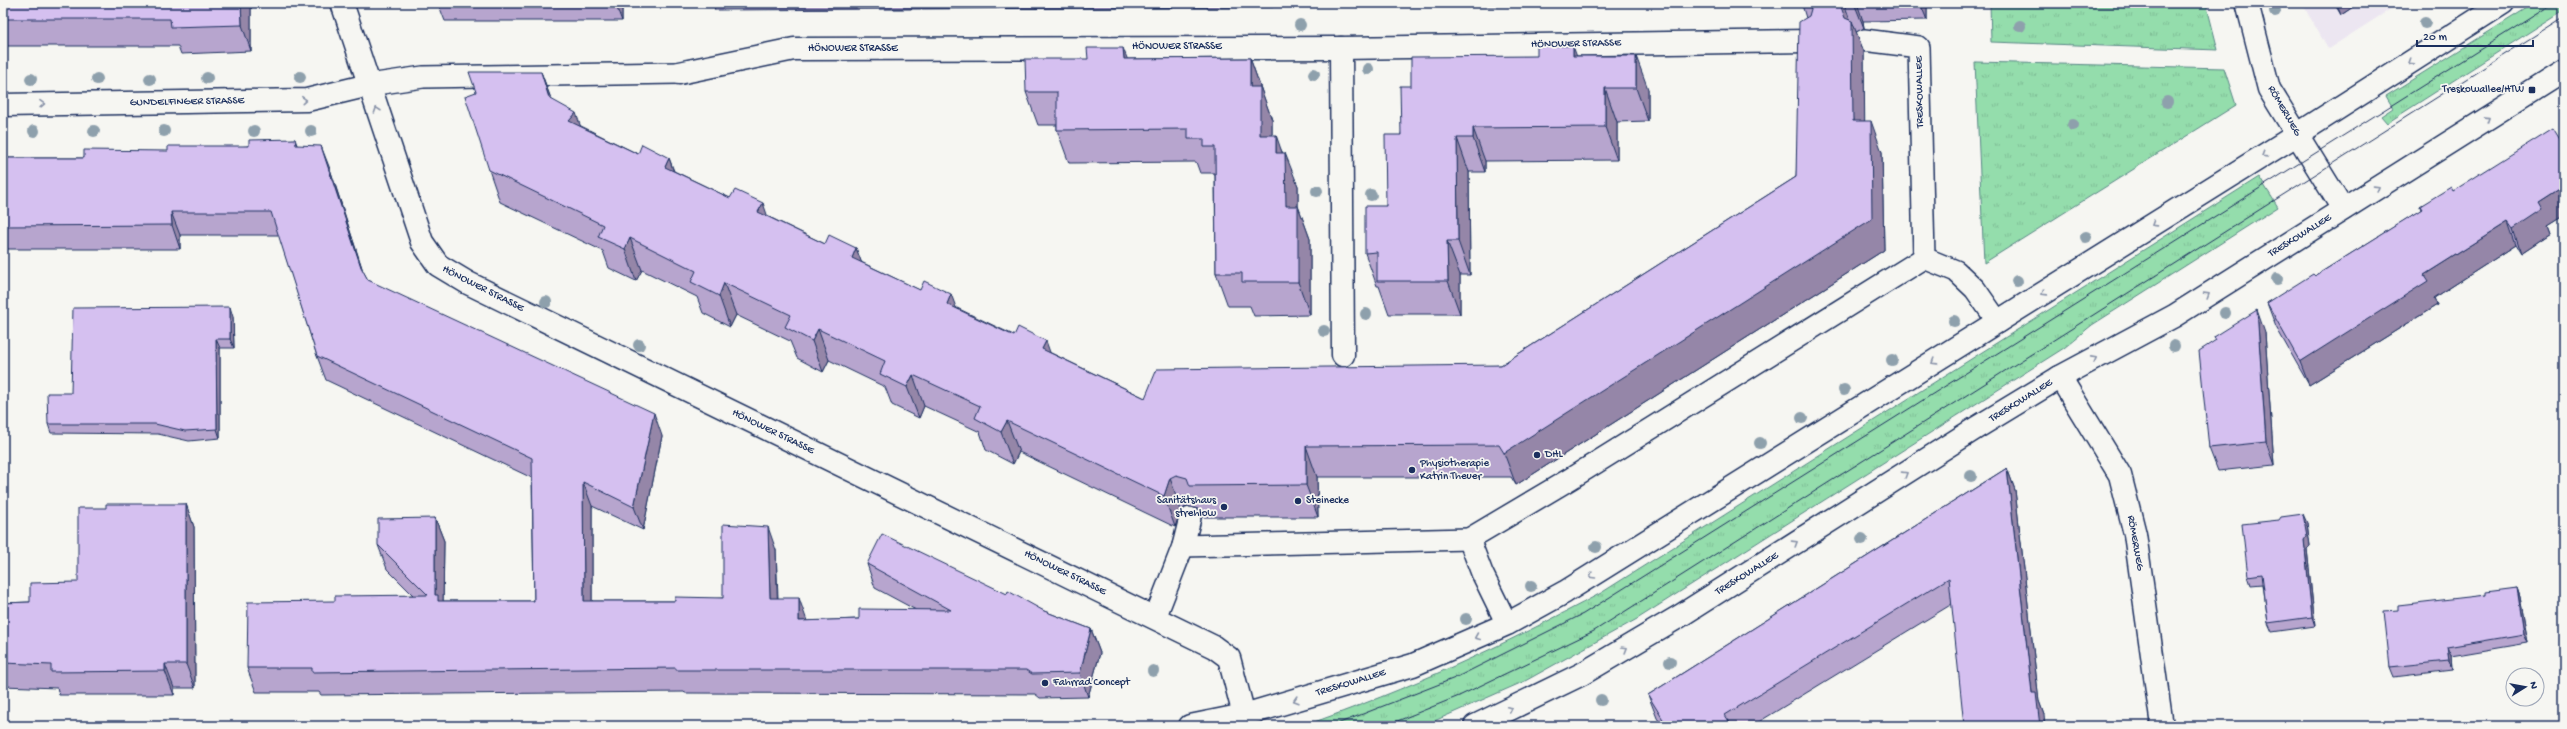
<svg xmlns="http://www.w3.org/2000/svg" width="2567" height="729" font-family="'Gochi Hand',sans-serif">
<style>
.built{fill:#ece6f1}
.grass{fill:url(#grass-tufts);stroke:#588685}
.lines{fill:none;stroke-linecap:round;stroke-linejoin:round}
.lane-casing{stroke:#1b2f5e;stroke-width:24}
.street-casing{stroke:#1b2f5e;stroke-width:25}
.secondary-casing{stroke:#1b2f5e;stroke-width:25}
.lane{stroke:#f6f6f2;stroke-width:21}
.street{stroke:#f6f6f2;stroke-width:22}
.secondary{stroke:#f6f6f2;stroke-width:22}
.tram{stroke:#1b2f5e;stroke-width:1}
.tree{fill:#8ea0ac}
.wall{fill:#b7a5ce;stroke:#1b2f5e}
.shaded-wall{fill:#9586a8;stroke:#1b2f5e}
.building{fill:#d5c0f0;stroke:#1b2f5e}
.oneway{stroke:#8892a8}
.poi-dot{fill:#1b2f5e;stroke:#f6f6f2;stroke-width:1.5}
.labels{text-anchor:middle;dominant-baseline:central;stroke-width:3.5;stroke-linejoin:round;paint-order:stroke}
.street-label{font-size:11px;fill:#1b2f5e;stroke:#f6f6f2}
.poi-label{font-size:11px;fill:#1b2f5e;stroke:#f6f6f2;text-anchor:start}
</style>
<defs>
<pattern id="grass-tufts" width="24" height="20" patternUnits="userSpaceOnUse"><rect width="24" height="20" fill="#94ddac"/><path d="M3 7l-1-3M5 7V3M7 7l1-3M15 17l-1-3M17 17v-4M19 17l1-3" fill="none" stroke="#7fbe96"/></pattern>
</defs>
<rect width="100%" height="100%" fill="#f6f6f2"/>
<filter id="ink" filterUnits="userSpaceOnUse"><feTurbulence type="fractalNoise" baseFrequency=".025" numOctaves="2"/><feDisplacementMap in="SourceGraphic" scale="8" xChannelSelector="R" yChannelSelector="G"/><feConvolveMatrix kernelMatrix="1 2 1 2 8 2 1 2 1" color-interpolation-filters="sRGB"/></filter>
<g filter="url(#ink)">
<polygon class="built" points="2302,3 2400,3 2328,49"/>
<g class="grass">
<polygon points="1990,3 2206,3 2218,50 1991,42"/>
<polygon points="2535,3 2564,3 2564,10 2387,123 2381,116 2393,108 2386,96"/>
<polygon points="1975,62 2224,68 2236,105 1984,263"/>
<path d="M2259,177L2278,207L2092,325L2064,348L1637,619L1525,681L1423,726H1303C1409,689 1503,646 1601,593Z"/>
</g>
<g class="lines">
<g class="lane-casing">
<g id="lane">
<polyline points="1864,40 1919,47 1924,258 1956,271 1975,289 1998,322"/>
<polyline points="369,85 423,77 679,73"/>
<polyline points="1469,539 1570,479 1924,258"/>
<polyline points="1183,546 1469,539 1482,573 1507,624"/>
<polyline points="1155,618 1183,546 1190,518"/>
</g>
</g>
<g class="street-casing">
<g id="street">
<polyline points="342,3 422,242 438,265 468,283 1214,647 1229,658 1244,715"/>
<polyline points="2247,3 2269,89 2343,209"/>
<polyline points="1341,48 1343,355"/>
<polyline points="679,73 794,49 1341,48 1810,41"/>
<polyline points="3,105 307,100 369,85"/>
<polyline points="2060,377 2120,475 2135,534 2162,726"/>
</g>
</g>
<g class="secondary-casing">
<g id="secondary">
<polyline points="1190,726 1244,715 1413,665 1507,624 1565,592 2298,134 2503,3"/>
<polyline points="1475,726 1582,674 1680,616 1976,428 2060,377 2174,316 2564,70"/>
</g>
</g>
<use href="#lane" class="lane"/>
<use href="#street" class="street"/>
<use href="#secondary" class="secondary"/>
<g class="tram">
<polyline points="1332,726 1455,678 1583,614 2554,3"/>
<polyline points="1385,726 1459,696 1594,631 2564,17"/>
</g>
</g>
<g class="tree">
<circle cx="2275" cy="11" r="6"/>
<circle cx="2425" cy="23" r="6"/>
<circle cx="1300" cy="25" r="6"/>
<circle cx="2020" cy="26" r="6"/>
<circle cx="1368" cy="69" r="6"/>
<circle cx="1314" cy="74" r="6"/>
<circle cx="300" cy="77" r="6"/>
<circle cx="207" cy="78" r="6"/>
<circle cx="31" cy="79" r="6"/>
<circle cx="97" cy="79" r="6"/>
<circle cx="150" cy="79" r="6"/>
<circle cx="2167" cy="102" r="6"/>
<circle cx="2073" cy="125" r="6"/>
<circle cx="34" cy="131" r="6"/>
<circle cx="94" cy="131" r="6"/>
<circle cx="164" cy="131" r="6"/>
<circle cx="254" cy="131" r="6"/>
<circle cx="311" cy="131" r="6"/>
<circle cx="1317" cy="191" r="6"/>
<circle cx="1371" cy="195" r="6"/>
<circle cx="2086" cy="237" r="6"/>
<circle cx="2277" cy="279" r="6"/>
<circle cx="2017" cy="281" r="6"/>
<circle cx="546" cy="302" r="6"/>
<circle cx="2225" cy="313" r="6"/>
<circle cx="1366" cy="314" r="6"/>
<circle cx="1954" cy="321" r="6"/>
<circle cx="1324" cy="331" r="6"/>
<circle cx="639" cy="345" r="6"/>
<circle cx="2174" cy="346" r="6"/>
<circle cx="1892" cy="360" r="6"/>
<circle cx="1844" cy="390" r="6"/>
<circle cx="1802" cy="418" r="6"/>
<circle cx="1760" cy="443" r="6"/>
<circle cx="1971" cy="476" r="6"/>
<circle cx="1862" cy="539" r="6"/>
<circle cx="1596" cy="547" r="6"/>
<circle cx="1531" cy="586" r="6"/>
<circle cx="1466" cy="619" r="6"/>
<circle cx="1670" cy="662" r="6"/>
<circle cx="1153" cy="671" r="6"/>
<circle cx="1601" cy="700" r="6"/>
</g>
<g class="wall">
<polygon points="3,3 251,3 251,51 181,54 178,46 3,46"/>
<polygon points="438,3 622,3 622,21 445,21"/>
<polygon points="713,3 1273,3 1273,7 715,10"/>
<polygon points="1410,3 1927,3 1927,20 1863,21 1864,28 1856,32 1864,52 1864,121 1882,152 1884,250 1516,485 1511,477 1317,477 1318,517 1202,517 1198,509 1187,506 1181,510 1175,527 1019,452 1013,464 986,450 980,432 924,406 919,418 892,405 885,387 829,360 823,372 797,358 790,341 736,315 730,327 703,313 697,297 642,270 636,281 609,268 603,251 500,202 489,170 541,72 551,99 581,126 638,154 669,158 674,171 825,244 856,248 861,262 1145,398 1501,365 1796,177 1806,18 1802,5 1411,6"/>
<polygon points="2334,3 2359,3 2341,15"/>
<polygon points="1576,56 1648,89 1648,121 1617,122 1617,160 1485,161 1485,172 1469,172 1470,275 1460,275 1460,314 1389,314 1379,286 1377,286 1365,253 1386,206 1411,86"/>
<polygon points="1250,58 1272,120 1272,135 1283,153 1298,186 1298,206 1310,239 1310,315 1254,316 1250,306 1228,306 1216,273 1215,176 1214,173 1200,173 1196,162 1069,163 1057,130 1057,125 1038,125 1026,92 1127,59"/>
<polygon points="295,139 297,145 330,169 363,271 368,280 662,436 643,530 592,506 592,601 675,601 723,598 776,550 778,598 807,621 859,619 916,610 875,588 867,564 1007,594 1044,611 1091,629 1100,653 1088,697 1040,698 1035,694 685,693 684,692 321,695 319,692 256,692 247,668 335,601 413,595 387,569 378,545 435,518 444,541 443,601 534,601 532,478 326,380 317,356 279,235 180,235 180,249 3,249 3,158 84,158 249,146"/>
<polygon points="2564,146 2564,215 2548,225 2551,233 2521,253 2516,245 2434,298 2437,305 2309,385 2276,327 2267,303 2315,276 2421,210 2420,206 2453,191"/>
<polygon points="233,317 234,348 220,348 220,438 189,441 158,434 51,433 48,424 71,393"/>
<polygon points="2265,333 2274,465 2218,471 2209,448 2216,341 2214,337"/>
<polygon points="2007,468 2015,490 2039,701 2044,715 1952,604 1752,726 1662,726 1657,718 1648,695"/>
<polygon points="186,504 194,527 195,688 174,688 174,695 59,695 57,688 3,686 3,603 30,602 78,582 106,508"/>
<polygon points="2307,523 2310,546 2307,549 2315,626 2272,632 2268,623 2263,584 2251,585 2248,576"/>
<polygon points="2517,588 2520,597 2528,643 2451,656 2452,670 2394,677 2390,667 2398,610 2486,595"/>
</g>
<g class="shaded-wall">
<polygon points="241,3 251,3 251,51 242,25"/>
<polygon points="615,3 622,3 622,21"/>
<polygon points="1842,3 1844,3 1852,26 1852,21 1864,52 1865,152 1853,121 1841,7"/>
<polygon points="1854,3 1857,3 1863,21 1864,28"/>
<polygon points="1920,3 1927,3 1927,20"/>
<polygon points="2336,3 2359,3 2341,15"/>
<polygon points="1573,46 1585,79 1573,56"/>
<polygon points="1123,48 1136,81 1124,59"/>
<polygon points="1636,56 1648,89 1648,121 1636,88"/>
<polygon points="1250,58 1272,120 1272,168 1260,135 1250,87"/>
<polygon points="541,72 553,104 549,98"/>
<polygon points="1605,88 1617,122 1617,160 1605,127"/>
<polygon points="576,113 587,145 569,121"/>
<polygon points="1871,121 1882,152 1884,250 1516,485 1504,453"/>
<polygon points="1473,128 1485,161 1485,172 1473,138"/>
<polygon points="1276,135 1285,161 1285,153 1298,186 1298,206 1310,239 1310,315 1298,282 1286,206 1276,153"/>
<polygon points="1457,138 1469,172 1470,275 1458,241"/>
<polygon points="321,146 330,169 369,290 361,267"/>
<polygon points="669,158 680,190 665,167"/>
<polygon points="2564,186 2564,215 2548,225 2551,233 2521,253 2513,229 2539,202"/>
<polygon points="763,203 774,235 758,212"/>
<polygon points="171,212 180,235 180,249 172,225"/>
<polygon points="2508,222 2516,245 2434,298 2437,305 2309,385 2300,362 2424,275"/>
<polygon points="630,238 642,270 636,281 625,249"/>
<polygon points="1447,241 1460,275 1460,314 1448,281"/>
<polygon points="856,248 868,279 852,258"/>
<polygon points="724,283 736,315 730,327 719,296"/>
<polygon points="951,294 963,326 947,304"/>
<polygon points="230,307 233,317 234,348 230,339"/>
<polygon points="2257,310 2265,333 2274,465 2266,442"/>
<polygon points="818,329 829,360 823,372 812,341"/>
<polygon points="216,339 220,348 220,438 217,429"/>
<polygon points="1046,341 1057,372 1042,349"/>
<polygon points="913,375 924,406 919,418 907,387"/>
<polygon points="654,413 662,436 643,530 634,507"/>
<polygon points="1007,421 1019,452 1013,464 1001,432"/>
<polygon points="1306,446 1317,477 1318,517 1306,485"/>
<polygon points="2007,468 2015,490 2039,701 2044,715 2045,726 2040,726 2032,693"/>
<polygon points="1170,478 1181,510 1175,527 1164,496"/>
<polygon points="583,482 592,506 592,624 584,601"/>
<polygon points="186,504 194,527 195,688 186,664"/>
<polygon points="2303,514 2307,523 2310,546 2307,549 2315,626 2312,617 2304,540"/>
<polygon points="435,518 444,541 443,609 435,595"/>
<polygon points="768,527 776,550 778,621 770,598"/>
<polygon points="2517,588 2520,597 2528,643 2524,634"/>
<polygon points="799,598 807,621 799,621"/>
<polygon points="1091,629 1100,653 1088,697 1080,673"/>
<polygon points="2447,647 2451,656 2452,670 2449,661"/>
<polygon points="165,664 174,688 174,695 165,671"/>
</g>
<g class="building">
<polygon points="3,3 241,3 242,25 171,27 170,19 3,19"/>
<polygon points="1809,3 1842,3 1841,7 1845,18 1852,21 1853,121 1871,121 1872,219 1504,453 1499,445 1306,446 1306,485 1190,486 1187,478 1176,475 1170,478 1164,496 1007,421 1001,432 975,418 980,406 913,375 907,387 880,374 885,361 818,329 812,341 785,327 791,315 724,283 719,296 691,282 696,271 630,238 625,249 598,237 603,225 489,170 465,96 476,92 469,72 541,72 549,98 576,113 569,121 638,154 642,144 669,158 665,167 730,198 735,190 763,203 758,212 825,244 829,235 856,248 852,258 920,290 924,281 951,294 947,304 1014,336 1018,327 1046,341 1042,349 1145,398 1157,369 1501,365 1796,177 1799,22 1809,16 1811,9"/>
<polygon points="1537,46 1573,46 1573,56 1636,56 1636,88 1605,88 1605,127 1473,128 1473,138 1457,138 1458,241 1447,241 1448,281 1377,281 1377,252 1365,253 1365,206 1386,206 1385,135 1401,135 1400,86 1411,86 1411,57 1537,56"/>
<polygon points="1087,48 1123,48 1124,59 1250,58 1250,87 1260,87 1260,135 1276,135 1276,153 1285,153 1286,206 1298,206 1298,282 1242,282 1242,273 1216,273 1215,147 1204,147 1204,139 1188,139 1188,129 1057,130 1057,92 1026,92 1025,59 1088,59"/>
<polygon points="2553,128 2564,146 2564,186 2539,202 2543,209 2513,229 2508,222 2424,275 2428,281 2300,362 2267,303 2313,274 2315,276 2422,209 2420,206 2451,187 2453,191"/>
<polygon points="295,139 296,145 321,146 361,267 368,280 654,413 634,507 583,482 584,601 675,601 675,597 723,598 723,524 768,527 770,598 799,598 799,621 859,619 859,609 951,610 867,564 882,534 1007,594 1008,591 1044,611 1091,629 1080,673 1032,674 1026,670 676,670 676,668 312,672 312,668 247,668 248,602 335,601 335,596 428,595 378,545 378,519 435,518 435,595 438,595 438,601 534,601 532,458 317,356 271,212 171,212 172,225 3,226 3,158 84,158 84,150 168,151 168,146 249,146 249,140"/>
<polygon points="230,307 230,339 216,339 217,429 185,431 155,424 48,424 47,393 71,393 73,308"/>
<polygon points="2257,310 2266,442 2209,448 2199,351 2216,340 2214,337"/>
<polygon points="2007,468 2032,693 2036,693 2040,726 1964,726 1949,578 1725,715 1732,726 1667,726 1648,695"/>
<polygon points="106,504 186,504 186,664 165,664 165,671 51,672 51,665 3,663 3,603 30,602 30,583 78,582 78,508 106,508"/>
<polygon points="2303,514 2307,536 2304,540 2312,617 2268,623 2262,574 2248,576 2242,524 2279,520 2281,517"/>
<polygon points="2517,588 2524,634 2447,647 2449,661 2390,667 2384,611 2398,610 2398,605 2486,595 2486,592"/>
</g>
<defs><path id="oneway-chevron" d="M-2-3.5L2.5 0L-2 3.5" fill="none" stroke-width="1.6" stroke-linecap="round" stroke-linejoin="round"/></defs>
<g class="oneway">
<use href="#oneway-chevron" transform="translate(2411 62) rotate(147)"/>
<use href="#oneway-chevron" transform="translate(304 100) rotate(-4)"/>
<use href="#oneway-chevron" transform="translate(42 104) rotate(-1)"/>
<use href="#oneway-chevron" transform="translate(377 110) rotate(-109)"/>
<use href="#oneway-chevron" transform="translate(2487 119) rotate(-33)"/>
<use href="#oneway-chevron" transform="translate(2264 155) rotate(148)"/>
<use href="#oneway-chevron" transform="translate(2377 188) rotate(-32)"/>
<use href="#oneway-chevron" transform="translate(2154 224) rotate(148)"/>
<use href="#oneway-chevron" transform="translate(2044 293) rotate(148)"/>
<use href="#oneway-chevron" transform="translate(2207 295) rotate(-32)"/>
<use href="#oneway-chevron" transform="translate(2094 359) rotate(-28)"/>
<use href="#oneway-chevron" transform="translate(1934 362) rotate(148)"/>
<use href="#oneway-chevron" transform="translate(1905 474) rotate(-32)"/>
<use href="#oneway-chevron" transform="translate(1795 543) rotate(-32)"/>
<use href="#oneway-chevron" transform="translate(1592 576) rotate(149)"/>
<use href="#oneway-chevron" transform="translate(1477 637) rotate(157)"/>
<use href="#oneway-chevron" transform="translate(1625 649) rotate(-31)"/>
<use href="#oneway-chevron" transform="translate(1296 700) rotate(163)"/>
<use href="#oneway-chevron" transform="translate(1510 709) rotate(-26)"/>
</g>
</g>
<g class="poi-dot">
<rect x="2528" y="86" width="8" height="8" rx="2"/>
<circle cx="1537" cy="455" r="4"/>
<circle cx="1412" cy="470" r="4"/>
<circle cx="1298" cy="501" r="4"/>
<circle cx="1224" cy="507" r="4"/>
<circle cx="1045" cy="683" r="4"/>
</g>
<g class="labels">
<g class="street-label">
<text transform="translate(1576 44) rotate(-1)">HÖNOWER STRASSE</text>
<text x="1177" y="47">HÖNOWER STRASSE</text>
<text x="853" y="49">HÖNOWER STRASSE</text>
<text transform="translate(1920 92) rotate(-91)">TRESKOWALLEE</text>
<text transform="translate(187 102) rotate(-1)">GUNDELFINGER STRASSE</text>
<text transform="translate(2284 111) rotate(60)">RÖMERWEG</text>
<text transform="translate(2300 236) rotate(-32)">TRESKOWALLEE</text>
<text transform="translate(483 289) rotate(27)">HÖNOWER STRASSE</text>
<text transform="translate(2021 401) rotate(-32)">TRESKOWALLEE</text>
<text transform="translate(773 432) rotate(26)">HÖNOWER STRASSE</text>
<text transform="translate(2135 543) rotate(80)">RÖMERWEG</text>
<text transform="translate(1065 573) rotate(26)">HÖNOWER STRASSE</text>
<text transform="translate(1747 574) rotate(-32)">TRESKOWALLEE</text>
<text transform="translate(1351 683) rotate(-17)">TRESKOWALLEE</text>
</g>
<g class="poi-label">
<text x="2524" y="90" text-anchor="end">Treskowallee/HTW</text>
<text x="1545" y="455">DHL</text>
<text x="1420" y="464">Physiotherapie<tspan x="1420" dy="13">Katrin Theuer</tspan></text>
<text x="1216" y="501" text-anchor="end">Sanitätshaus<tspan x="1216" dy="13">strehlow</tspan></text>
<text x="1306" y="501">Steinecke</text>
<text x="1053" y="683">Fahrrad Concept</text>
</g>
</g>
<rect width="2567" height="729" fill="none" stroke="#f6f6f2" stroke-width="16"/>
<rect x="8" y="8" width="2551" height="713" fill="none" stroke="#1b2f5e" stroke-width="1.5" filter="url(#ink)"/>
<g transform="translate(2525 687) rotate(79)"><circle r="19" fill="#f6f6f2" stroke="#9ea6b7"/>
<path d="M0-3L7 15L0 10L-7 15Z" fill="#1b2f5e"/>
<text y="-6" font-size="11" font-weight="bold" text-anchor="middle" fill="#1b2f5e">N</text>
</g>
<path d="M2417 40v6h116v-6" fill="none" stroke="#1b2f5e" stroke-width="2"/>
<text x="2423" y="40" font-size="12" fill="#1b2f5e" stroke="#f6f6f2" stroke-width="3" paint-order="stroke">20 m</text>
</svg>
